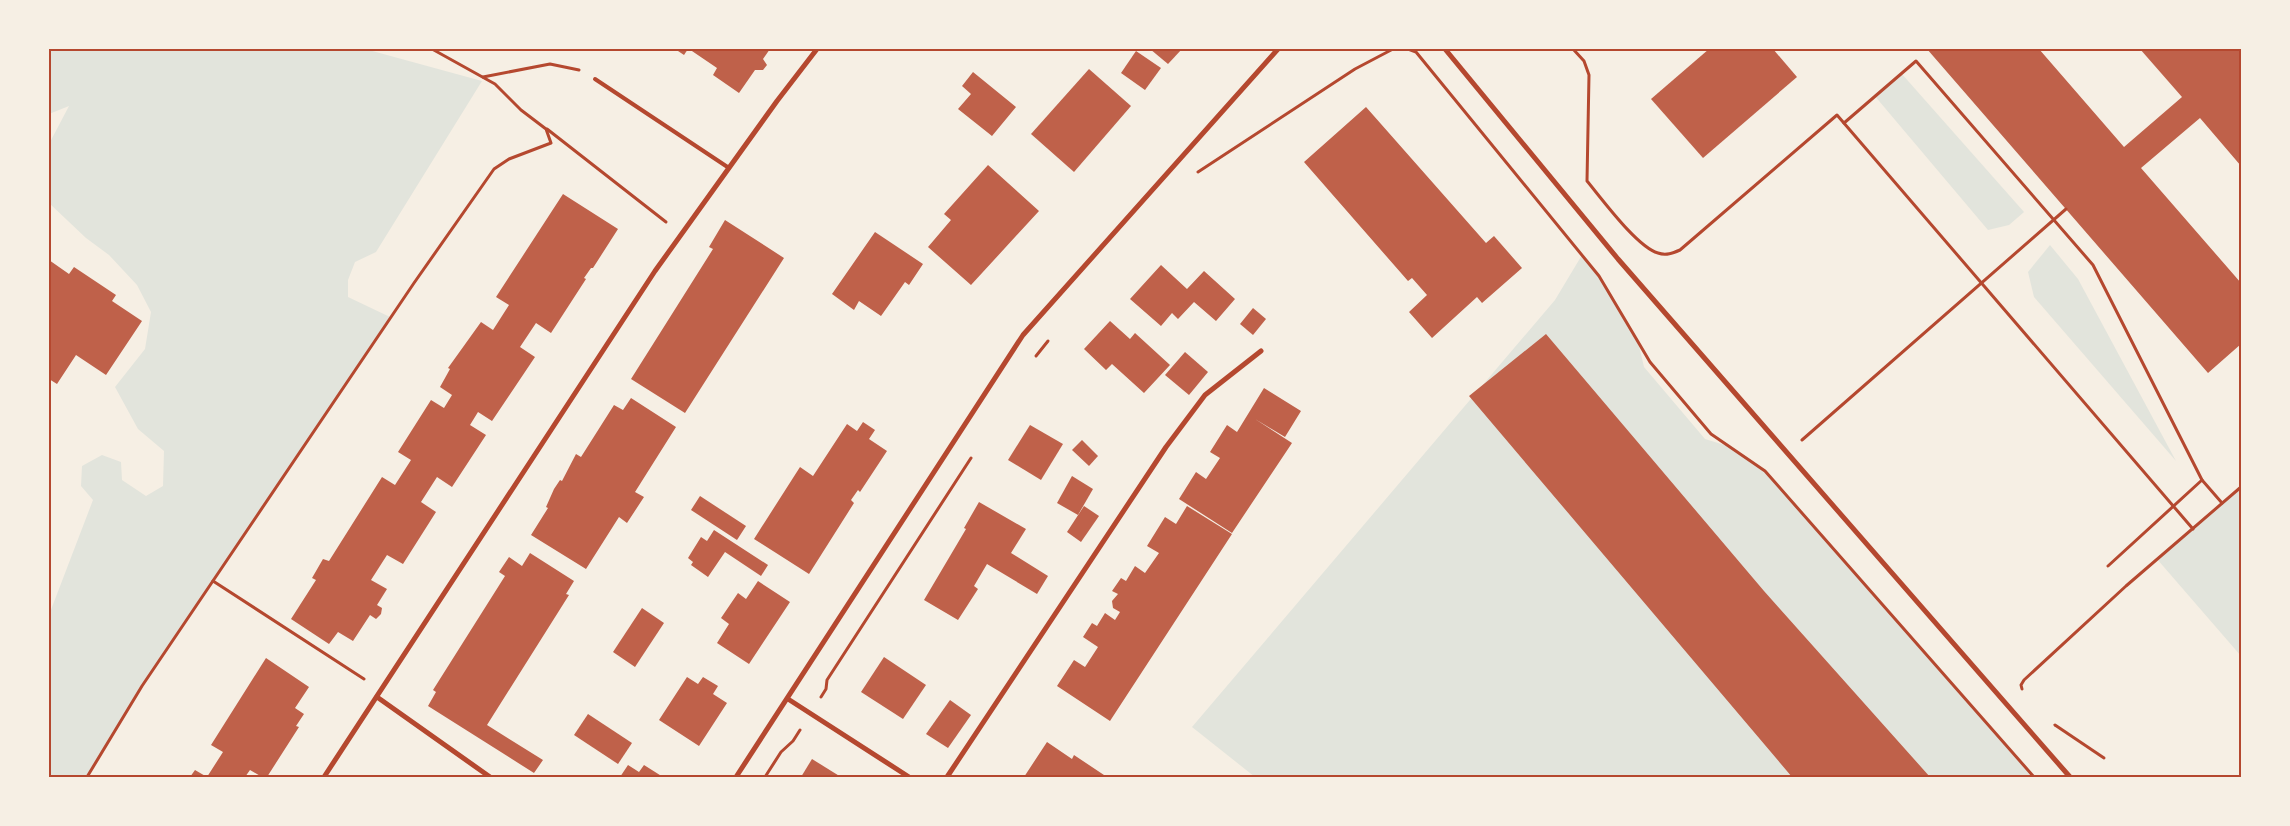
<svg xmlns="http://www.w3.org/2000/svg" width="2290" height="826" font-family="Arial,sans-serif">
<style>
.green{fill:#e2e4dc}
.building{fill:#bf614a}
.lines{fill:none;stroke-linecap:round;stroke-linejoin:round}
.path{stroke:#b5482f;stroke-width:3}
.service{stroke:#b5482f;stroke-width:4}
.minor{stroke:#b5482f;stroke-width:5}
.neatline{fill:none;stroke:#b5482f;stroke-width:2}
</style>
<rect width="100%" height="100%" fill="#f6efe4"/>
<g class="green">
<polygon points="49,49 365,49 482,81 376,252 355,262 348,280 348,297 390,317 142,686 87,777 49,777 49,615 93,500 81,486 82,466 102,455 121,462 122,480 146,496 163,486 164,451 138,429 115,387 145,349 151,312 137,285 109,255 86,238 49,203 49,144 69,106 49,114"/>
<polygon points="1901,73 2024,212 2009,225 1988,230 1874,95"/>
<polygon points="2050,245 2078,279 2176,461 2034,297 2028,272"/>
<polygon points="1582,255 1599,276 1639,346 1644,367 1705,439 1731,447 1765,471 2034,777 1255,777 1192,727 1555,300"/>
<polygon points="2241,487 2241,656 2157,559"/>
</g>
<g class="building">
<polygon points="675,49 688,49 684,55"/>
<polygon points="689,49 770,49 763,59 767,65 763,70 755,70 739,93 713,75 717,68"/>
<polygon points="1150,49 1182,49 1168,64"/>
<polygon points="1709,49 1773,49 1797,77 1703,158 1651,99"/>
<polygon points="1927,49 2039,49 2124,147 2182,97 2140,49 2241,49 2241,166 2200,118 2141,168 2241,283 2241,344 2208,373"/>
<polygon points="1136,51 1161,68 1145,90 1121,73"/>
<polygon points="1089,69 1131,106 1074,172 1031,134"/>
<polygon points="973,72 1016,107 992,136 958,109 971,94 962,86"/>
<polygon points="1366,107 1486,243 1494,236 1522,268 1482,303 1477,297 1432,338 1409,312 1427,295 1412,278 1408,281 1304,162"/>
<polygon points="988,165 1039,211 971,285 928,247 951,220 944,214"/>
<polygon points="563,194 618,229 593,268 591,268 584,278 586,279 551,333 536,323 520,347 535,357 492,421 478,412 470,425 486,435 452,487 437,477 421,502 436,512 403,564 387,555 371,580 387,589 377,605 382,608 381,614 376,619 370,615 353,641 338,632 329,644 291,619 316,580 312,578 323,559 329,561 382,477 395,485 411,460 398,452 431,400 444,408 452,395 440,387 450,369 448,368 481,322 493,330 509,305 496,297"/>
<polygon points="725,220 784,258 685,413 631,379 713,249 709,247"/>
<polygon points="875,232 923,264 909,285 905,282 881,316 859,301 854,310 832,294"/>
<polygon points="49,260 69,274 74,267 116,295 112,301 142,321 106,375 76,355 57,384 49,379"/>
<polygon points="1161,265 1187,289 1204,271 1235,299 1216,321 1194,302 1178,319 1172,313 1161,326 1130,299"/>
<polygon points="1253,308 1266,319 1253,335 1240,324"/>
<polygon points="1110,321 1130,339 1135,333 1170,365 1144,393 1112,364 1106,370 1084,349"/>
<polygon points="1546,334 1764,591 1930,777 1792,777 1469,396"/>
<polygon points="1185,352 1208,372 1189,395 1165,375"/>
<polygon points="1264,388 1301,411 1285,437 1255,419 1292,443 1232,533 1179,499 1196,472 1206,479 1220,458 1210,452 1227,425 1237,432"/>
<polygon points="631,398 676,427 635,492 644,497 627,523 619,517 586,569 531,535 548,508 546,507 554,489 560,480 562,481 576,454 581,457 614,405 623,410"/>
<polygon points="863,422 875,430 869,439 887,451 860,492 858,490 851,500 854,503 809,574 754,539 800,467 813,476 847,424 857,431"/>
<polygon points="1030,425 1063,444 1041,480 1008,460"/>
<polygon points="1082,440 1098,456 1089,466 1072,450"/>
<polygon points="1072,476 1093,489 1078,515 1057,503"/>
<polygon points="700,496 746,526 737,540 691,510"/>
<polygon points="979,502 1026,529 1011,553 1048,576 1037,594 987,564 974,586 978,589 958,620 924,600 966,529 964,528"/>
<polygon points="1084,506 1099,516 1081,542 1067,532"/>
<polygon points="1187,506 1232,534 1110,721 1057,686 1074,660 1085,667 1098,647 1083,637 1092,623 1097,626 1105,613 1115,620 1120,612 1113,608 1112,601 1118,594 1112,591 1121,578 1126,581 1135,566 1145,573 1159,553 1147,546 1165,517 1176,524"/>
<polygon points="714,530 768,565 761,576 725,552 708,577 691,565 693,562 688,558 701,537 707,541"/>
<polygon points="530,553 574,581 566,594 569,595 487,725 543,760 534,773 428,706 436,692 433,690 505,576 499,572 509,557 522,566"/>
<polygon points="758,581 790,602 749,664 717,643 729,624 721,618 738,593 746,599"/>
<polygon points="642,608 664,623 635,667 613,652"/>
<polygon points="884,657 926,685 903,719 861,692"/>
<polygon points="266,658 309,687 295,708 304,714 296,726 299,727 267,777 262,777 250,770 245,777 190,777 195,770 207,777 223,752 211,745"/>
<polygon points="687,677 698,684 703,677 718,686 713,694 727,703 699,746 659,720"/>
<polygon points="950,700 971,715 948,748 926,734"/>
<polygon points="588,714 632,743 618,764 574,735"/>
<polygon points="1047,742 1072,759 1074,755 1107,777 1024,777"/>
<polygon points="812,759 841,777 801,777"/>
<polygon points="628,765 639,772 644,765 663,777 620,777"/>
</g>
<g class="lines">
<g class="path">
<polyline points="1408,49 1416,52 1599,276 1650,362 1711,434 1765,471 2034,777"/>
<path d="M1573,49L1584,61L1589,75L1587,181C1602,199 1637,247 1658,253C1666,256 1673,253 1680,250L1837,115L2193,529"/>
<polyline points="483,77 550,64 579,70"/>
<polyline points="1844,123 1916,61 2093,265 2202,480 2108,566"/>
<polyline points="547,129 666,222"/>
<polyline points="1198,172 1355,69 1393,49"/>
<polyline points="1036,356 1048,341"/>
<polyline points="1802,440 2066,209"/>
<polyline points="2202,480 2222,503"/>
<polyline points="213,581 364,679"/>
<polyline points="2022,689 2021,685 2024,680 2126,586 2241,487"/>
<polyline points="821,697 826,689 827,680 971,458"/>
<polyline points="2055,725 2104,758"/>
<polyline points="87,777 142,686 414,283 494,169 509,159 551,143 546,129 521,110 495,84 432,49"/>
<polyline points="765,777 781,752 793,741 800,730"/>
</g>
<polyline class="service" points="595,79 729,168"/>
<g class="minor">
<polyline points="1445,49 1618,259 2070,777"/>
<polyline points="377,697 490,777"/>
<polyline points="788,699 909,777"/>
<polyline points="324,777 655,271 777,101 817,49"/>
<polyline points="736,777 1023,335 1278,49"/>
<polyline points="947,777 1166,447 1205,395 1261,351"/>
</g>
</g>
<rect width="2290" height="826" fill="none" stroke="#f6efe4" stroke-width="100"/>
<rect x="50" y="50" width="2190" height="726" class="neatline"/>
</svg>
